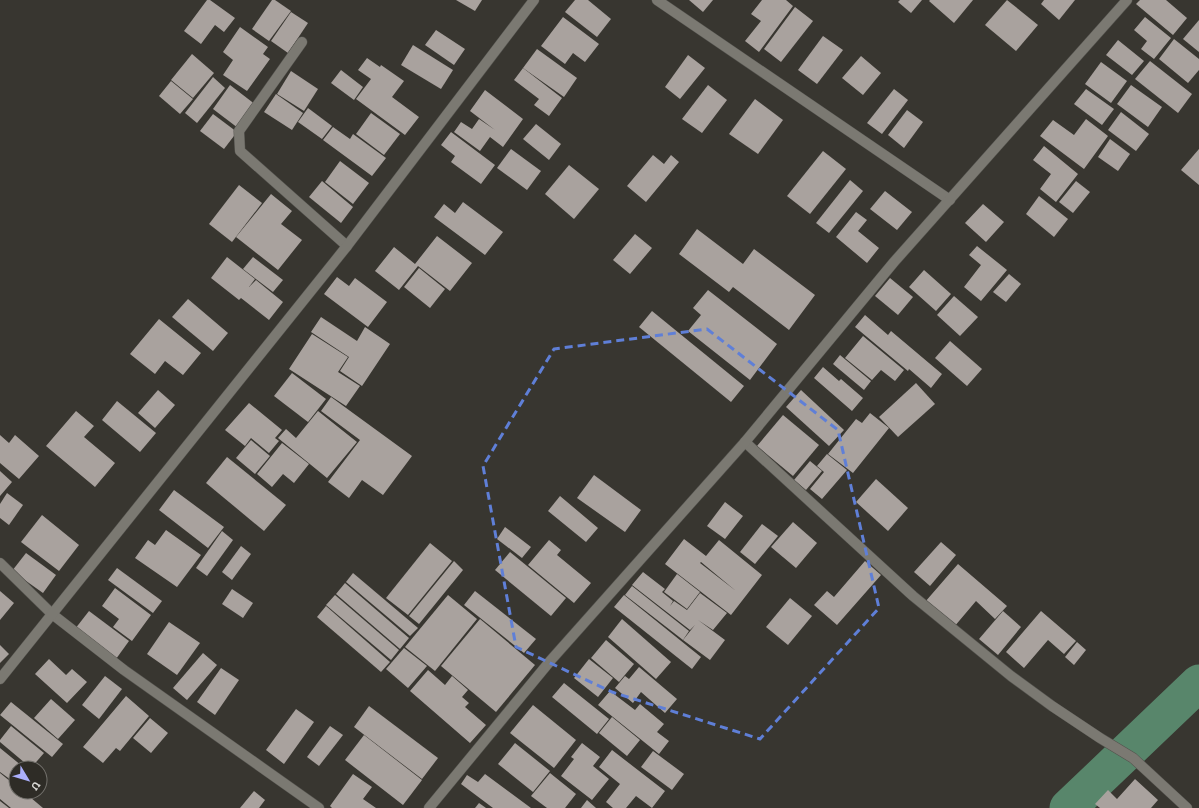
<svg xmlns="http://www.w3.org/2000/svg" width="1199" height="808" font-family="'Zilla Slab',serif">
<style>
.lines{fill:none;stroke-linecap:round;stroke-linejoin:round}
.river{stroke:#58866b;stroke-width:37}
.building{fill:#a9a29e;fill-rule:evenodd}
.minor-casing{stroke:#53524d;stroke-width:11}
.minor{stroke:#7b7972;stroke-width:10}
.marked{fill:none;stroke:#5f7fd7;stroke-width:3;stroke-dasharray:8 5;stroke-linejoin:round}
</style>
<rect width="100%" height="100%" fill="#383630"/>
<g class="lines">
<polyline class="river" points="1068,808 1199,683"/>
</g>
<g class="building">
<polygon points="207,0 210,0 235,18 224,32 215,25 201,44 184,31"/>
<polygon points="272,0 275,0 291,11 269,41 252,29"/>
<polygon points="456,0 482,0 475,11"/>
<polygon points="575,0 588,0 611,19 597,37 565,12"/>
<polygon points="689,0 713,0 703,12"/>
<polygon points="762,0 786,0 793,6 759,52 745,41 761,21 751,14"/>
<polygon points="900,0 922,0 911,13 898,2"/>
<polygon points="930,0 973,0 954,23 929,1"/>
<polygon points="1007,0 1038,25 1016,51 985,25"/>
<polygon points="1044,0 1075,0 1059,20 1041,4"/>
<polygon points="1140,0 1166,0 1187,18 1173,35 1136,4"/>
<polygon points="795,7 813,21 781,62 764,49"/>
<polygon points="291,12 308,23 288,53 271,41"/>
<polygon points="563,17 599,44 585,62 573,53 565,64 541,46"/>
<polygon points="1145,17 1171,38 1154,59 1141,49 1147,41 1134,30"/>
<polygon points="1199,20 1199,52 1183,39"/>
<polygon points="240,27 268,47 263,54 270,59 247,91 223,75 233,60 223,52"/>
<polygon points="436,30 465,49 454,65 425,45"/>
<polygon points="823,36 843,50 817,84 798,70"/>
<polygon points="1174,39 1199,59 1199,70 1188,83 1159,59"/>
<polygon points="1118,40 1144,61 1132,75 1106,55"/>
<polygon points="413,45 453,70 441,89 401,65"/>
<polygon points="537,49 577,78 564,97 523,68"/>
<polygon points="192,54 214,73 193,98 171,80"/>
<polygon points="688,55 705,68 680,99 665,87"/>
<polygon points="861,56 881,73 863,95 842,78"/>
<polygon points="367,58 380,67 381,65 404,81 392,97 419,117 405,135 356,99 371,79 358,70"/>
<polygon points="1150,61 1192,94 1178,113 1135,79"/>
<polygon points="1101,62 1127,81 1111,103 1085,84"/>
<polygon points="523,68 562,98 549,116 534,105 539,99 514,80"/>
<polygon points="341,70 363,87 354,100 331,83"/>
<polygon points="291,71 318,89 304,111 277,94"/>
<polygon points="213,77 225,88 197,123 185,113"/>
<polygon points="171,81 193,99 180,114 159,96"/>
<polygon points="230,85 256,105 238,128 213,109"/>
<polygon points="708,85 727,100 702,133 682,119"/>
<polygon points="1131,85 1162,107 1148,127 1117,104"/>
<polygon points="894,89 908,100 882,134 867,123"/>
<polygon points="1086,89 1114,109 1102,125 1074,104"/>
<polygon points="485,90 523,119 503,147 490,137 480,151 454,132 461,122 472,129 479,119 495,130 470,111"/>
<polygon points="276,94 303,113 292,130 264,112"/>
<polygon points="755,99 783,120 758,154 729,134"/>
<polygon points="308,108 332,126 322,139 298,122"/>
<polygon points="907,110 923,122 904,148 888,135"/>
<polygon points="1121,112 1149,134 1136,151 1108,130"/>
<polygon points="371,113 400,134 384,155 356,134"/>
<polygon points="213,114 237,132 224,149 200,131"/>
<polygon points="1086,119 1108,136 1084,169 1040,136 1053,120 1074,135"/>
<polygon points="536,124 561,144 549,160 523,139"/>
<polygon points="333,127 350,139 353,134 386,158 372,176 323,140"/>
<polygon points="451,132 495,165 481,184 451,162 455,156 441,145"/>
<polygon points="1110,139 1130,154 1118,171 1098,157"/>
<polygon points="1044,146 1078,174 1056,202 1040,189 1051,174 1033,160"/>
<polygon points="511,149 541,171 527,190 497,168"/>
<polygon points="1199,149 1199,185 1181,170"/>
<polygon points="823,151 846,169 810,214 787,196"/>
<polygon points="653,155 664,164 671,155 679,162 646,202 627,186"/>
<polygon points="340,161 369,183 353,204 325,182"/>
<polygon points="569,165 599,189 574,219 545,194"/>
<polygon points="850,180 863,191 829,233 816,223"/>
<polygon points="322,181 353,207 341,223 309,197"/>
<polygon points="1076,181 1090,192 1073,213 1059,202"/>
<polygon points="239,185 262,203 232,242 209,224"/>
<polygon points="885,191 912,212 897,230 870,209"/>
<polygon points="271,194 292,211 281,224 302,240 278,270 236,237"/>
<polygon points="1039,196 1068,219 1054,237 1026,214"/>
<polygon points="463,202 503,232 485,255 434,217 444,204 455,213"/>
<polygon points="983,204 1004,222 986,242 965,223"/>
<polygon points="856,212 867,220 858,231 879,248 867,263 836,237"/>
<polygon points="697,229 743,264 754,249 815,295 789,330 733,287 729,292 679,254"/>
<polygon points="635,234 652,248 630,274 613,260"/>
<polygon points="437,236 472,263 450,291 418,266 399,290 375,271 394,247 415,264"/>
<polygon points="977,246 1007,270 981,301 964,287 981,265 969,255"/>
<polygon points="227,257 255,279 249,287 256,280 283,302 269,320 241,298 239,300 211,278"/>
<polygon points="253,257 283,280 273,292 243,269"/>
<polygon points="419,268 445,289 430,308 404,287"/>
<polygon points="924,270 951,294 936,311 909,287"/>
<polygon points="1009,274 1021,284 1006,302 993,292"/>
<polygon points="337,277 349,286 355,278 387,302 368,327 324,294"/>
<polygon points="890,278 913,297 898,315 875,296"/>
<polygon points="708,290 777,344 750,380 688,331 701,315 693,308"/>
<polygon points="954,296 978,317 960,336 937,315"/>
<polygon points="188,299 228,333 213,351 172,317"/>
<polygon points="652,311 744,386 731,402 639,327"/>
<polygon points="865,315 888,335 891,331 942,374 931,388 909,369 908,371 855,327"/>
<polygon points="321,317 357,341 365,327 390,344 362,386 340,371 349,357 311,332"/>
<polygon points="159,319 201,353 183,375 165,361 155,374 130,354"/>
<polygon points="312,334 348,357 338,372 360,386 346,406 289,369"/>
<polygon points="863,336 904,370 895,381 881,370 872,380 845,358"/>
<polygon points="950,341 982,369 967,386 935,358"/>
<polygon points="840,355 871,381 864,390 833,364"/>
<polygon points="823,367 839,381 841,379 863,398 852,411 814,378"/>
<polygon points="292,373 326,399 308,422 274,396"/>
<polygon points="916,383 935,404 898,437 879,417"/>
<polygon points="158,390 175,405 155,428 138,413"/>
<polygon points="801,390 844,430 829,446 786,407"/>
<polygon points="331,397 412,456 383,495 362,480 349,498 328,482 360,440 321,411"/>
<polygon points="117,401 156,433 140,452 102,420"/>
<polygon points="249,403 282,430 275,438 279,441 269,453 251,438 245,446 225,430"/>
<polygon points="76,411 94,426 84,437 115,463 95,487 46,446"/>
<polygon points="318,411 357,442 327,478 278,438 286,429 296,438"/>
<polygon points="870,413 889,428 853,473 828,454 856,419 862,423"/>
<polygon points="783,415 819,445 793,476 757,446"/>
<polygon points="0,435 9,443 15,435 39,456 19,479 0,463"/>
<polygon points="251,440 270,456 255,474 236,458"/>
<polygon points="282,443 309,464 294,483 283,474 272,487 257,474"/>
<polygon points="827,454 847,470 822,499 810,489 824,472 817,466"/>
<polygon points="227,457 286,505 264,531 206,483"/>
<polygon points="810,461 822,471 806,490 794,480"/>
<polygon points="0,471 12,482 0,496"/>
<polygon points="594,475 641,510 625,532 577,498"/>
<polygon points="876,479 908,508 888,531 856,502"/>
<polygon points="174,490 224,527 208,548 159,510"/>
<polygon points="7,493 23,505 9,525 0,518 0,504"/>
<polygon points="560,496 598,528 586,542 548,511"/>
<polygon points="725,502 743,516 725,539 707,526"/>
<polygon points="42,515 79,545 59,571 21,542"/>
<polygon points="793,522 817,543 796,568 771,547"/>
<polygon points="762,524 778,536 755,564 740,552"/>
<polygon points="505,527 531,547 522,558 497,539"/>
<polygon points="166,530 201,555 177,587 135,558 148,540 155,545"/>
<polygon points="222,531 233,540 207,576 196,568"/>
<path d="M684,539L706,556L719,540L762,575L731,615L665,564ZM701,562L736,591L700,563Z"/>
<polygon points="549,540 561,550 557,555 591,583 574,603 528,565"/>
<polygon points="941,542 956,555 930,586 914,572"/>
<polygon points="430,543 452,561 408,615 386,598"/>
<polygon points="241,546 251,554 232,580 222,572"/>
<polygon points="510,552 566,598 551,616 495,570"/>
<polygon points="26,553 56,575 43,593 12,571"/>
<polygon points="454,561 463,570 419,624 409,616"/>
<polygon points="865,561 881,575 837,625 814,605 827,591 834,597"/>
<polygon points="958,564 1007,606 995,619 976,601 954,627 925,602"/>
<polygon points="117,568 162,601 153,613 108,580"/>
<polygon points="643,572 665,589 662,592 673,601 670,606 674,601 687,610 700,593 727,613 713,630 698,620 725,640 710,660 683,640 695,625 690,630 632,585"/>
<polygon points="353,573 418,628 410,636 346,582"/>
<polygon points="677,574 700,592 687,609 664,592"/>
<polygon points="345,583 409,638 400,649 336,594"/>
<polygon points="632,586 689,631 683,640 625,595"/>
<polygon points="115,588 151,615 132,641 113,627 119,619 102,606"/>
<polygon points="232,589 253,603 243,618 222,604"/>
<polygon points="0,591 14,603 0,620"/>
<polygon points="475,591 536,639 524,653 464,605"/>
<polygon points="335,595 399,650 391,660 326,605"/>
<polygon points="448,595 477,619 435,671 405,647"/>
<polygon points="624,595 701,657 692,669 614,607"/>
<polygon points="790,598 812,616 788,645 766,627"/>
<polygon points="326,606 390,662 381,672 317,617"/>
<polygon points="89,611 129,641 116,659 75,629"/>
<polygon points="1003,611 1021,627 998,655 979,639"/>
<polygon points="1041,611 1076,641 1064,654 1048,640 1024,668 1006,652"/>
<polygon points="480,619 535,665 496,712 441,666"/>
<polygon points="622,619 671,662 656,679 608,637"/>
<polygon points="169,622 200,643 177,675 147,654"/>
<polygon points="606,640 634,664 619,682 591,658"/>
<polygon points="1077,642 1086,650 1074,665 1065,657"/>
<polygon points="0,645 9,654 0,663"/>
<polygon points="404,648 427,666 408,688 386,669"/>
<polygon points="203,653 217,665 187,700 173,688"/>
<polygon points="49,659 66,675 72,669 87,682 67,703 35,674"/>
<polygon points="589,659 613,678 598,697 574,678"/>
<polygon points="639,667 677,699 665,713 641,692 633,703 615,688 625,676 629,679"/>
<polygon points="221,668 239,680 215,715 197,702"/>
<polygon points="428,670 445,685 452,676 468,690 462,697 469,703 465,707 486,725 470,743 410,691"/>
<polygon points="105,676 122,689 99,719 82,705"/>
<polygon points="564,683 609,719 597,734 552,697"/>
<polygon points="610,691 635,710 640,704 664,724 657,732 669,741 659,754 598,705"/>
<polygon points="126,696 149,716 120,751 116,748 103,763 83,747"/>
<polygon points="51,699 75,720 58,739 34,718"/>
<polygon points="11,702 63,744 52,757 0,715"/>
<polygon points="533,705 576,740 554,768 510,733"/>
<polygon points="369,706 438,758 422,779 354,727"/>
<polygon points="296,709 314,722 284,764 266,750"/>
<polygon points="612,717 640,740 627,756 599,733"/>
<polygon points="150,718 168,733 151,753 133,738"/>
<polygon points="11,726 44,753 31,768 0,742 0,740"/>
<polygon points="330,726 343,735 319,766 307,757"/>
<polygon points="364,735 422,780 403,805 345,760"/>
<polygon points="515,743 550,771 533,792 498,764"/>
<polygon points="582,743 600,757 593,766 609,779 592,800 561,776 574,759 571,757"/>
<polygon points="0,748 22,766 21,768 16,768 16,774 11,780 0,772"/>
<polygon points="612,750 665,791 652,808 636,796 626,808 613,808 606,802 620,784 599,767"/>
<polygon points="653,751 684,774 672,790 641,767"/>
<polygon points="0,773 16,786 16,792 24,792 43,808 11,808 0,799"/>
<polygon points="550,773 576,794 565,808 547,808 531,796"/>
<polygon points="353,774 372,787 363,799 376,808 332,808 330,806"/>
<polygon points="485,774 531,808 493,808 461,784 467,775 478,782"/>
<polygon points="1135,779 1158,800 1151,808 1100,808 1095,804 1108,790 1117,799"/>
<polygon points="254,791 265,800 259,808 240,808"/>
<polygon points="587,800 596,808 581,808"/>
<polygon points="0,801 9,808 0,808"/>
<polygon points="479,803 486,808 475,808"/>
</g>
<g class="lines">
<g class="minor-casing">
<g id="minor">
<polyline points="657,0 950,200"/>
<polyline points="302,42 239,131 240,151 347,246"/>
<polyline points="745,442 913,596 1011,676 1052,706 1100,738 1133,758 1187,808"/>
<polyline points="0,563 52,614 124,670 319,808"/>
<polyline points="0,679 347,246 534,0"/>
<polyline points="429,808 551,660 745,442 894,262 1127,0"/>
</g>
</g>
<use href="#minor" class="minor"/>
</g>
<path class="marked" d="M707,329L838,430L879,608L760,739L612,692L516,647L483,466L554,349Z"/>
<g transform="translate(28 780) rotate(128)"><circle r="19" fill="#2e2c26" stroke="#73716c"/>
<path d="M0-3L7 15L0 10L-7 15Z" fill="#abaffb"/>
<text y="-6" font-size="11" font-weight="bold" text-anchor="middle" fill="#dad9d5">U</text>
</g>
</svg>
